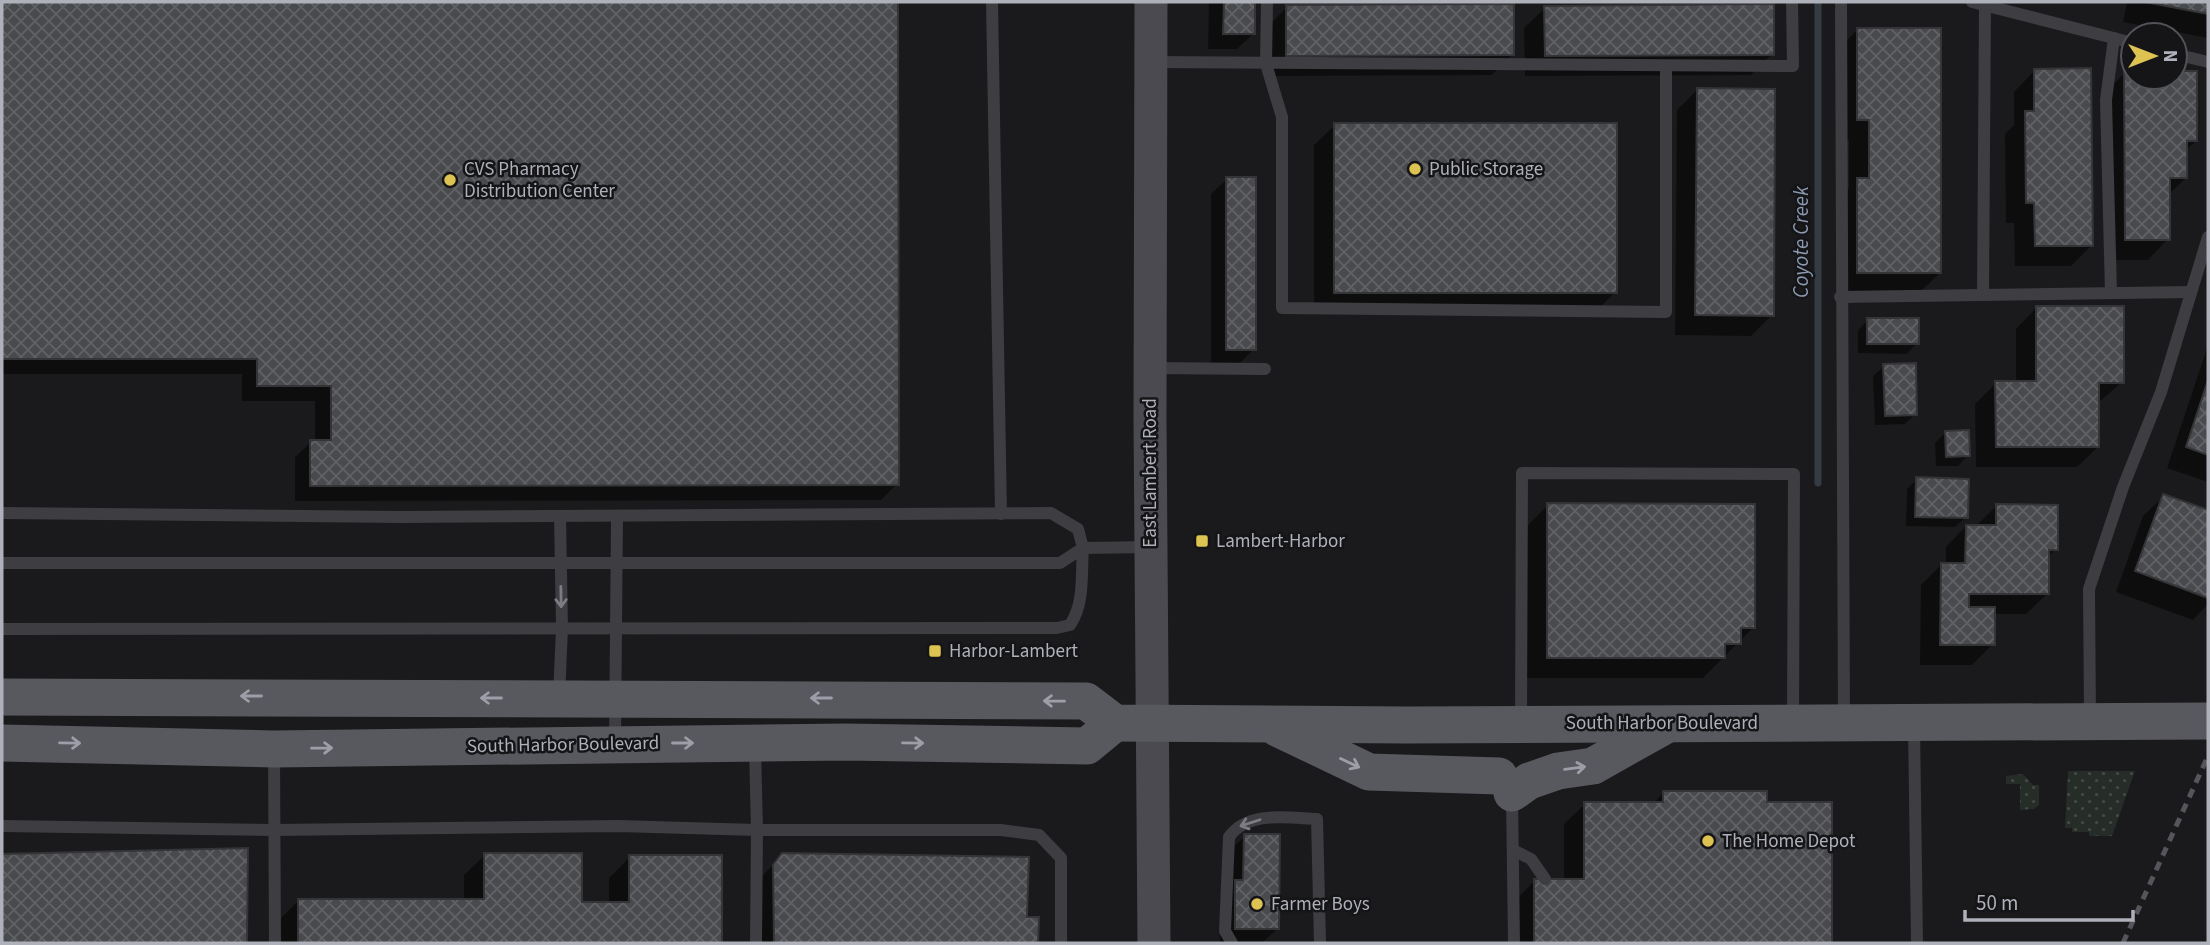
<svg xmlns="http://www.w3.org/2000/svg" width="2210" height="945" font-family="'Source Sans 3',sans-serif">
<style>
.grass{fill:url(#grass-dots)}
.shadow{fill:#0007}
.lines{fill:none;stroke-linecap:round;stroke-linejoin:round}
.stream{stroke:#353b43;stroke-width:7}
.building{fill:url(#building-cross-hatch);stroke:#353437;stroke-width:2}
.lane{stroke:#3d3d42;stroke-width:12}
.secondary{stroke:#4a4a50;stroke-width:33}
.primary{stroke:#58585f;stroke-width:37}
.rail{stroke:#55555b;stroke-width:5;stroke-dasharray:9 7;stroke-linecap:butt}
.oneway{stroke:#7b7c84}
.oneway2{stroke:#9d9ea8}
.poi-dot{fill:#dcc352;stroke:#151517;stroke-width:2.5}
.labels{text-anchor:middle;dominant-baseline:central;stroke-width:5;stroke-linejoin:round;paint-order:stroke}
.poi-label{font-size:19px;fill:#aeb0ba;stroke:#151517;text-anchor:start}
.street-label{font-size:19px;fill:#aeb0ba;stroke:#151517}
.water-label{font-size:21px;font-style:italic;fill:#8a98b0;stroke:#151517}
</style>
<defs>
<pattern id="grass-dots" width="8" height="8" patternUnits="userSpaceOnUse" patternTransform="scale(1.75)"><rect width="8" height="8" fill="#262d28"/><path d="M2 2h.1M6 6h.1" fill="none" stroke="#434945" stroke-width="1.8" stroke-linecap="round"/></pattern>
<pattern id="building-cross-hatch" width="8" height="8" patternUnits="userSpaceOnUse" patternTransform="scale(1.75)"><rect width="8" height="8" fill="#494a4e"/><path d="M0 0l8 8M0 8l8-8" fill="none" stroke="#616265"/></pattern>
</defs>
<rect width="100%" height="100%" fill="#1a1a1c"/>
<g class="grass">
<polygon points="2068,771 2135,771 2112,836 2089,836 2089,832 2072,832 2072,828 2065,828"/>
<polygon points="2023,774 2033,785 2039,785 2039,805 2034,809 2020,810 2020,784 2006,784 2006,776"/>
</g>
<g class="shadow">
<polygon points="2,2 896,2 897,484 881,500 295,501 295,457 311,442 315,442 315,401 242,401 242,374 2,374"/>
<polygon points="1209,2 1253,2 1253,34 1237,49 1208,49"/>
<polygon points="2127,2 2208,2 2208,38 2123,22"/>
<polygon points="1287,7 1513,54 1492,75 1266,76 1266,28"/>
<polygon points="1545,8 1772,54 1751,75 1525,76 1524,28"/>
<polygon points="1857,30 1940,273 1919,293 1837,293 1837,200 1849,188 1849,140 1837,140 1837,50"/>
<polygon points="2034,71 2092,245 2071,266 2015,266 2014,223 2006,223 2005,134 2014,125 2014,92"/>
<polygon points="2125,73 2133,73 2133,77 2175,77 2175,73 2196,141 2185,151 2186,178 2168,195 2168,239 2148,260 2104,260 2104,93"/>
<polygon points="1697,90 1772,315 1751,336 1675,335 1677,110"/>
<polygon points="1335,125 1615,292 1595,313 1314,313 1314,145"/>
<polygon points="1227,179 1254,349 1238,365 1211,365 1211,194"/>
<polygon points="2036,308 2122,382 2098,403 2098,447 2077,467 1976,467 1975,404 1996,383 2016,383 2016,329"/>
<polygon points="1868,320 1917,343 1907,354 1858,353 1858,330"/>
<polygon points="2208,345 2208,482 2167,468"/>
<polygon points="1884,366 1915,414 1905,424 1875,425 1873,376"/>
<polygon points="1946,432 1968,455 1958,466 1936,466 1935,443"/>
<polygon points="1917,479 1966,517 1955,527 1906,526 1907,489"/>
<polygon points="2164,496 2208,512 2208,604 2193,620 2116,592 2143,516"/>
<polygon points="1548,505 1753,628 1703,678 1527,678 1527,526"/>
<polygon points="1996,506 2056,549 2047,558 2047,594 2026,614 1993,614 1993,644 1972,665 1920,665 1921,585 1942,564 1946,564 1946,547 1966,526 1976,526"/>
<polygon points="1663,793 1765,804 1831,804 1831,943 1514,943 1514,902 1534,881 1564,881 1564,824 1585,804 1653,804"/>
<polygon points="1245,836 1277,929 1262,943 1220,943 1220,898 1228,890 1229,851"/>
<polygon points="247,849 246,943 2,943 2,856"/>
<polygon points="485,855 581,904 609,904 609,878 630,857 720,857 720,943 278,943 278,921 299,900 464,901 464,875"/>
<polygon points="783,855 1026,919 1037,919 1037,943 754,943 762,876"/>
</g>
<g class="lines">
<polyline class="stream" points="1818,2 1818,483"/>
</g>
<g class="building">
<polygon points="2,2 898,2 899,485 310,486 310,440 331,440 331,386 257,386 257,359 2,359"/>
<polygon points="1224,2 1255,2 1255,34 1223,34"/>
<polygon points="2145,2 2208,2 2208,14"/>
<polygon points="1514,4 1514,55 1286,56 1286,5"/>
<polygon points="1774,4 1774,55 1545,56 1544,6"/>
<polygon points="1857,28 1941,28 1941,273 1857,273 1857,178 1869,178 1869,120 1857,120"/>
<polygon points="2091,68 2093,246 2035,246 2034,203 2026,203 2025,111 2034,111 2034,69"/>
<polygon points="2124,71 2133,71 2133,77 2175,77 2175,71 2197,71 2197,141 2187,141 2187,178 2170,178 2170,240 2125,240"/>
<polygon points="1697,88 1775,89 1774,316 1695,315"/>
<rect x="1334" y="123" width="283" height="170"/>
<rect x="1226" y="177" width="30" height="173"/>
<polygon points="2036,306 2124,306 2124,383 2099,383 2099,447 1996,447 1995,381 2036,381"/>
<rect x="1867" y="318" width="52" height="26"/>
<polygon points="1916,363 1917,415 1885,416 1883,364"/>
<polygon points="2208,380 2208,455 2186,447"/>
<polygon points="1969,430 1970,456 1946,457 1945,431"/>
<polygon points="1916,477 1969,479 1968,518 1915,517"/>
<polygon points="2163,494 2208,510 2208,598 2135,571"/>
<polygon points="1547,503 1755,504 1755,628 1741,628 1741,644 1725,644 1725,658 1547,658"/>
<polygon points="1996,504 2058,505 2058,550 2049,550 2049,594 1969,594 1969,607 1995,607 1995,645 1940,645 1941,563 1965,563 1966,525 1996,525"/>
<polygon points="1663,791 1767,791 1767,802 1832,802 1832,943 1534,943 1534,879 1584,879 1584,802 1663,802"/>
<polygon points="1244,834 1280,834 1279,929 1235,929 1235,880 1243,880"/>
<polygon points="248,848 247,943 2,943 2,854"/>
<polygon points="484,853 582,853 582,902 629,902 629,855 722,855 722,943 298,943 298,899 484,899"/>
<polygon points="782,853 1029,857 1027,917 1039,917 1038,943 774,943 773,865"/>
</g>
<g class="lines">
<g class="lane">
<polyline points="992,2 1001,514"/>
<polyline points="1267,2 1266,64 1282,117 1282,308 1666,312 1666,66"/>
<polyline points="1841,2 1844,721"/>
<polyline points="1972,2 2133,43"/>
<polyline points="2175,54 2208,62"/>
<polyline points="1151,62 1793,66 1792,2"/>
<polyline points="2111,293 2106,100 2114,38"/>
<polyline points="1983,295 1985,5"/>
<polyline points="1840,297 2191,292"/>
<polyline points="1151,368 1265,369"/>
<polyline points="2,513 400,517 1051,513 1078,529 1083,548 1150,547"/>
<path d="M2,563H1060L1083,548C1081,573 1085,603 1070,625L1057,628L2,629"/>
<polyline points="559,697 562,628 560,516"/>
<polyline points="2090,718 2089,589 2123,487 2161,392 2208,237"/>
<polyline points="1521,720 1522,473 1794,474 1793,720"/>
<polyline points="1914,724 1917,943"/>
<polyline points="615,740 617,517"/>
<polyline points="755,747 757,830 1001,830 1039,835 1061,858 1061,943"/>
<polyline points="274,751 275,943"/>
<polyline points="1512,797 1514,943"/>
<polyline points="2,826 274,830 618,826 757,830 756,943"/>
<polyline points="1513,850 1531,859 1545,879"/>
<path d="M1232,943L1225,931L1229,837C1248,810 1289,818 1317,819L1320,943"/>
</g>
<polyline class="secondary" points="1151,2 1150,420 1154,943"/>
<g class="primary">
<polyline points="2,697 1086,701 1115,723 1406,725 2208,721"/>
<polyline points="1277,728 1369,772 1499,776"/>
<polyline points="2,743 274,749 845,742 1087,746 1115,723"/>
<polyline points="1512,793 1529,781 1558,771 1593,766 1666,725"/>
</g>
<polyline class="rail" points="2123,943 2208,756"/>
</g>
<defs><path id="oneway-shaft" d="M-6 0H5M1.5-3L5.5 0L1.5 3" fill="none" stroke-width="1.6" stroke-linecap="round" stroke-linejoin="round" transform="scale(1.75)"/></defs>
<g class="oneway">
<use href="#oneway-shaft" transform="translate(561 597) rotate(89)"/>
<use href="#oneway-shaft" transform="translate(1250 823) rotate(162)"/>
</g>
<g class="oneway2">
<use href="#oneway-shaft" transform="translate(251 696) rotate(180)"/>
<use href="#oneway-shaft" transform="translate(491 698) rotate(180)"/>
<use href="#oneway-shaft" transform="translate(821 698) rotate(-180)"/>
<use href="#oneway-shaft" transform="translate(1054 701) rotate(-179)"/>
<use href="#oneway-shaft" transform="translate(70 743) rotate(1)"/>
<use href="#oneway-shaft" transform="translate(683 743)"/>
<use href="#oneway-shaft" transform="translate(913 743) rotate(1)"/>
<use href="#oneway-shaft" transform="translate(322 748) rotate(-1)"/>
<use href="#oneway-shaft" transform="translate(1350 763) rotate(25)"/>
<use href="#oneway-shaft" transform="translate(1575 768) rotate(-8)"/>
</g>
<g class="poi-dot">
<circle cx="1415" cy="169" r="7"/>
<circle cx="450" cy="180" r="7"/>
<rect x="1195" y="534" width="14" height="14" rx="3.5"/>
<rect x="928" y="644" width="14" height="14" rx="3.5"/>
<circle cx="1708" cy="841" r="7"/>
<circle cx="1257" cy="904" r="7"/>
</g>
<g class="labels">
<g class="poi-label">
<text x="464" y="169">CVS Pharmacy<tspan x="464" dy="22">Distribution Center</tspan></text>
<text x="1429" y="169">Public Storage</text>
<text x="1216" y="541">Lambert-Harbor</text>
<text x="949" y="651">Harbor-Lambert</text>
<text x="1722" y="841">The Home Depot</text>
<text x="1271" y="904">Farmer Boys</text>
</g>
<g class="street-label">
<text transform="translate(1150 473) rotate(-90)">East Lambert Road</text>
<text x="1662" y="723">South Harbor Boulevard</text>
<text transform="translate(563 745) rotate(-1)">South Harbor Boulevard</text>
</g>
<g class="water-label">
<text transform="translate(1801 242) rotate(-90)">Coyote Creek</text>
</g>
</g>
<rect width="2210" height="945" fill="none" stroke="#aeb0ba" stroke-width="7"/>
<g transform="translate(2154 56) rotate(90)"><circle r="33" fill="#151517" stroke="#525358" stroke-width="2"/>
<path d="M0-5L12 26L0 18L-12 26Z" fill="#dcc352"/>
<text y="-10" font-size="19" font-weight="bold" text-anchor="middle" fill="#aeb0ba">N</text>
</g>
<path d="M1965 910v10h168v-10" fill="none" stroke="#aeb0ba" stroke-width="3.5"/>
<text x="1976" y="910" font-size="21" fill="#aeb0ba" stroke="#151517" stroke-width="5" paint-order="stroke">50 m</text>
</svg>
